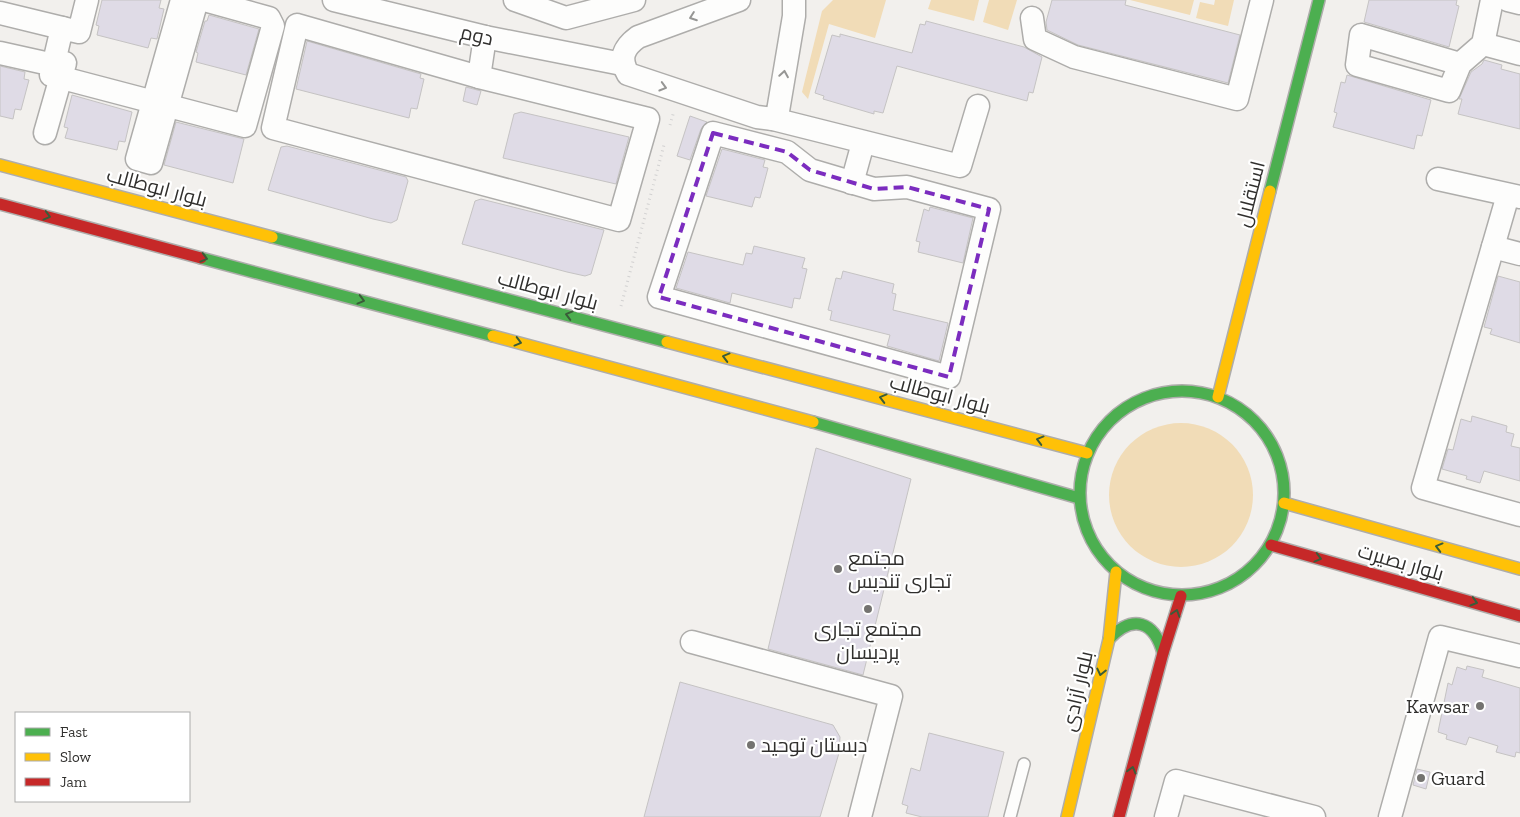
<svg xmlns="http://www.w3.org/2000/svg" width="1520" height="817" font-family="'Zilla Slab',Cairo,serif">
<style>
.green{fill:#f1dcb7}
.building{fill:#dfdbe6;stroke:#c5c3c3}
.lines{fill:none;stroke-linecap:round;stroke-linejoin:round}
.lane-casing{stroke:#aeadab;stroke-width:14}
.street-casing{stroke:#aeadab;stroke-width:25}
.fast-casing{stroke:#aeadab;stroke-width:14}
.slow-casing{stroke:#aeadab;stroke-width:14}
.jam-casing{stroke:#aeadab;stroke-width:14}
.path{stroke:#d2d1d1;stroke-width:3;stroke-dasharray:1 4;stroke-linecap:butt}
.lane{stroke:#fdfdfc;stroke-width:11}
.street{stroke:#fdfdfc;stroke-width:22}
.fast{stroke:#4caf50;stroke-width:11}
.slow{stroke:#ffc107;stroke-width:11}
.jam{stroke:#c62828;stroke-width:11}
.oneway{stroke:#969694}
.oneway2{stroke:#3a5c39}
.marked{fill:none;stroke:#7b2cbf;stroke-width:4;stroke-dasharray:10 6;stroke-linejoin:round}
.poi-dot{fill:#747370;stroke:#fff;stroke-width:2}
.labels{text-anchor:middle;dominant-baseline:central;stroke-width:4.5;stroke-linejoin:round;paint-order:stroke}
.street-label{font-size:20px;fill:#302f2d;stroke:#fff}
.poi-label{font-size:20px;fill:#302f2d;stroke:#fff;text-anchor:start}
</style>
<rect width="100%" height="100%" fill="#f2f0ed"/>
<g class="green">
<polygon points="833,0 886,0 875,38 829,24 808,99 802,92 822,11"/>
<polygon points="931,0 979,0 974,21 928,9"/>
<polygon points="989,0 1017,0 1008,30 983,22"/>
<polygon points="1130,0 1194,0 1190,15"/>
<polygon points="1215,0 1234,0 1228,26 1196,18 1200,2 1214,5"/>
<circle cx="1181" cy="495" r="72"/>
</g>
<g class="building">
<polygon points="102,0 161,0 159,8 164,9 157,39 151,38 148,48 97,35 99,26 96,25"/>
<polygon points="1052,0 1126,0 1125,5 1240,35 1228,83 1078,45 1047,30 1046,22"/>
<polygon points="1369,0 1457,0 1456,5 1459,6 1449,47 1364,22"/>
<polygon points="209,15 259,29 246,75 196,62 198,53 196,52 205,21 207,21"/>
<polygon points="926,21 1024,47 1042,57 1033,93 1029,92 1027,101 897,66 883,113 874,111 874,114 823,99 824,96 815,93 832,35 840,37 840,34 912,53 920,24 925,25"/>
<polygon points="307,41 421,74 420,78 424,79 417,109 411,108 409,118 296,89"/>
<polygon points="1484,60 1502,65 1501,69 1520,74 1520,129 1458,114 1462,99 1459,99 1471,72 1482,64"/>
<polygon points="0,66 25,72 24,79 29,80 21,110 15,109 13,119 0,116"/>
<polygon points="1347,75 1431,100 1422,136 1417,135 1414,149 1333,127 1337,113 1334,112 1341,82 1345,83"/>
<polygon points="466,87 481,91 477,105 463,101"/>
<polygon points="72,95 132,112 125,142 119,141 117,150 65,138 68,128 64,127"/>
<polygon points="521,112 629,137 616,184 503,158 514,114"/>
<polygon points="690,116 707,122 701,129 690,160 677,156"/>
<polygon points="176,122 244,139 233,183 164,165"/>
<polygon points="287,146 406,177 408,181 397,220 391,223 373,219 268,190 281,147"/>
<polygon points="722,149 765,160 763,167 768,168 760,198 755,197 752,207 706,196"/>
<polygon points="481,199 604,230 591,274 585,276 567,272 462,244 475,201"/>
<polygon points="930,207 973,218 963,263 918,252 920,242 916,241 924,209 929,211"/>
<polygon points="754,246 805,258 802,268 807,269 800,299 794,298 792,308 732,293 730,303 676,288 688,252 743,265 746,253 752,254"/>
<polygon points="843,271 894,284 892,293 896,294 893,310 948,323 939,361 887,346 890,335 830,320 832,311 828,310 836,278 841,279"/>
<polygon points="1498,276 1520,282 1520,343 1490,334 1492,329 1484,327"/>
<polygon points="1472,416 1507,426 1506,432 1514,434 1511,446 1520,448 1520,481 1484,471 1480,483 1466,479 1467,476 1442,469 1448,449 1453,450 1461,419 1471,422"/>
<polygon points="816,448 911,479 863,675 768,649"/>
<polygon points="1467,666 1484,670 1482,677 1520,688 1520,753 1516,752 1515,757 1496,752 1498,746 1469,737 1466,745 1446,739 1447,735 1438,732 1448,683 1452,685 1457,667 1466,670"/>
<polygon points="680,682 833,725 840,737 839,753 820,817 644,817"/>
<polygon points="929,733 1004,752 988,817 922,817 906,813 908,806 902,804 911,768 920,771"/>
<polygon points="1417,769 1430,772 1426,789 1413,785"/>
</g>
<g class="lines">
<g class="lane-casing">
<polyline id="lane" points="1010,817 1024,764"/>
</g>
<g class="street-casing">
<g id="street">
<polyline points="87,0 79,32 62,28 51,75 245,126 273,26 269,18 204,0"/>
<polyline points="182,0 137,159 151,163 197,0"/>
<polyline points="334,0 485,37 622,64"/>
<polyline points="515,0 566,18 634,0"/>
<path d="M739,0L638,37C623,48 619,58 628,74L757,117L773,119L778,111L794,16V0"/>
<polyline points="1508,0 1520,3"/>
<polyline points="0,13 62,28"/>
<polyline points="1032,18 1035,39 1074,57 1237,99 1262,0"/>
<polygon points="297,25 479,77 648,119 619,220 273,128"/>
<polyline points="1483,44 1520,54"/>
<polyline points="0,53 54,65"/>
<polyline points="1460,64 1449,91 1357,65 1361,35 1460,64 1483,44 1492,0"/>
<polyline points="479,77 485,37"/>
<polyline points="773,119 960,166 978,106"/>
<polyline points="45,133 65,63"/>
<polygon points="713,133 787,152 810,170 874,189 907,187 989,209 949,377 659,297"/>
<polyline points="1438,179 1520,197"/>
<polyline points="852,183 863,143"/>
<polyline points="1508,195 1423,488 1520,515"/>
<polyline points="1493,247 1520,254"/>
<polyline points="692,642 891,696 860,817"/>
<polyline points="1166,817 1176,781 1314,817"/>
<polyline points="1390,817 1440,637 1520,656"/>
</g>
</g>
<g class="fast-casing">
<g id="fast">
<polyline points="1270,191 1319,0"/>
<polyline points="272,237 667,342"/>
<polyline points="201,258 493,336"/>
<circle cx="1182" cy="493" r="102"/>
<polyline points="813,422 1079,498"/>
<path d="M1109,639C1133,614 1154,621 1163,653"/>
</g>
</g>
<g class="slow-casing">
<g id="slow">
<polyline points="0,165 272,237"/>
<polyline points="493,336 813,422"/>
<polyline points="667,342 1087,453"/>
<polyline points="1218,397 1270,191"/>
<polyline points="1284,503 1520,569"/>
<polyline points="1067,817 1109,639 1116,572"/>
</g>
</g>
<g class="jam-casing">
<g id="jam">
<polyline points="0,204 201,258"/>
<polyline points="1271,545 1520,616"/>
<polyline points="1119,817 1163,653 1181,596"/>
</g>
</g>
<g class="path">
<polyline points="670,125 674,111"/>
<polyline points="621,306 664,145"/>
</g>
<use href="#lane" class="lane"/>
<use href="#street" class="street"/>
<use href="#fast" class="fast"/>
<use href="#slow" class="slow"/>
<use href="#jam" class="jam"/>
</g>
<defs><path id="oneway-chevron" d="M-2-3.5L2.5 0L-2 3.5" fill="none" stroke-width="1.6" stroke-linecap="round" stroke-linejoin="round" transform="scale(1.25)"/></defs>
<g class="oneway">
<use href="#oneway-chevron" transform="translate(693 17) rotate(160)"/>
<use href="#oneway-chevron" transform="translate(784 74) rotate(-81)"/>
<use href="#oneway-chevron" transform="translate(663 87) rotate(16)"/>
</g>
<g class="oneway2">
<use href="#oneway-chevron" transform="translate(47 216) rotate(15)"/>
<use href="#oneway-chevron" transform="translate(204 258) rotate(15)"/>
<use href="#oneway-chevron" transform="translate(361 300) rotate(15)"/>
<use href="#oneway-chevron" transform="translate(569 315) rotate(-165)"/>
<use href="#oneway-chevron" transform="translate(518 342) rotate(15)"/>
<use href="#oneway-chevron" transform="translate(726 357) rotate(-165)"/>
<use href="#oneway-chevron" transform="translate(883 398) rotate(-165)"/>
<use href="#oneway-chevron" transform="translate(1040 440) rotate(-165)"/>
<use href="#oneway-chevron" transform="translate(1439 547) rotate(-165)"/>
<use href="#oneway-chevron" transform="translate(1318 558) rotate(15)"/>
<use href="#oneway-chevron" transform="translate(1474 602) rotate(16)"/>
<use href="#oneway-chevron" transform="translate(1176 613) rotate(-72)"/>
<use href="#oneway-chevron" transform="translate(1101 672) rotate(103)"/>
<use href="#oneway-chevron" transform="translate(1132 770) rotate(-75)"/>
</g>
<path class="marked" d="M713,133L787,152L810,170L874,189L907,187L989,209L949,377L659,297Z"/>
<g class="poi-dot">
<circle cx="838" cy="569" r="5"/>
<circle cx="868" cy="609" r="5"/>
<circle cx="1480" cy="706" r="5"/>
<circle cx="751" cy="745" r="5"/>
<circle cx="1421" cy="778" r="5"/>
</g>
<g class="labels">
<g class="street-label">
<text transform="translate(477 35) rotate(13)">دوم</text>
<text transform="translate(157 187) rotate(15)">بلوار ابوطالب</text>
<text transform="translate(1250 194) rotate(-76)">استقلال</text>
<text transform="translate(548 290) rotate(15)">بلوار ابوطالب</text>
<text transform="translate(940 394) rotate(15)">بلوار ابوطالب</text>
<text transform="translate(1401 562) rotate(16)">بلوار بصیرت</text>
<text transform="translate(1077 691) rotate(-77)">بلوار آزادی</text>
</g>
<g class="poi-label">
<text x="848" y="558">مجتمع<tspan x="848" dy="23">تجاری تندیس</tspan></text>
<text x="868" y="629" text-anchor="middle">مجتمع تجاری<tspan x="868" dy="23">پردیسان</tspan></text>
<text x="1470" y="706" text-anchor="end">Kawsar</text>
<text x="761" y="745">دبستان توحید</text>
<text x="1431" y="778">Guard</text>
</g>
</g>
<rect x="15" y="712" width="175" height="90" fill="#ffffff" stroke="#acacab"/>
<rect x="25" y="728" width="25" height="8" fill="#4caf50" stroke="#acacab"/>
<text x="60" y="737" font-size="15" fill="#302f2d">Fast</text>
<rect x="25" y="753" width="25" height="8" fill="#ffc107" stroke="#acacab"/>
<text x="60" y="762" font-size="15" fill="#302f2d">Slow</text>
<rect x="25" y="778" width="25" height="8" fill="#c62828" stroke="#acacab"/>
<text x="60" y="787" font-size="15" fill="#302f2d">Jam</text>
</svg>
